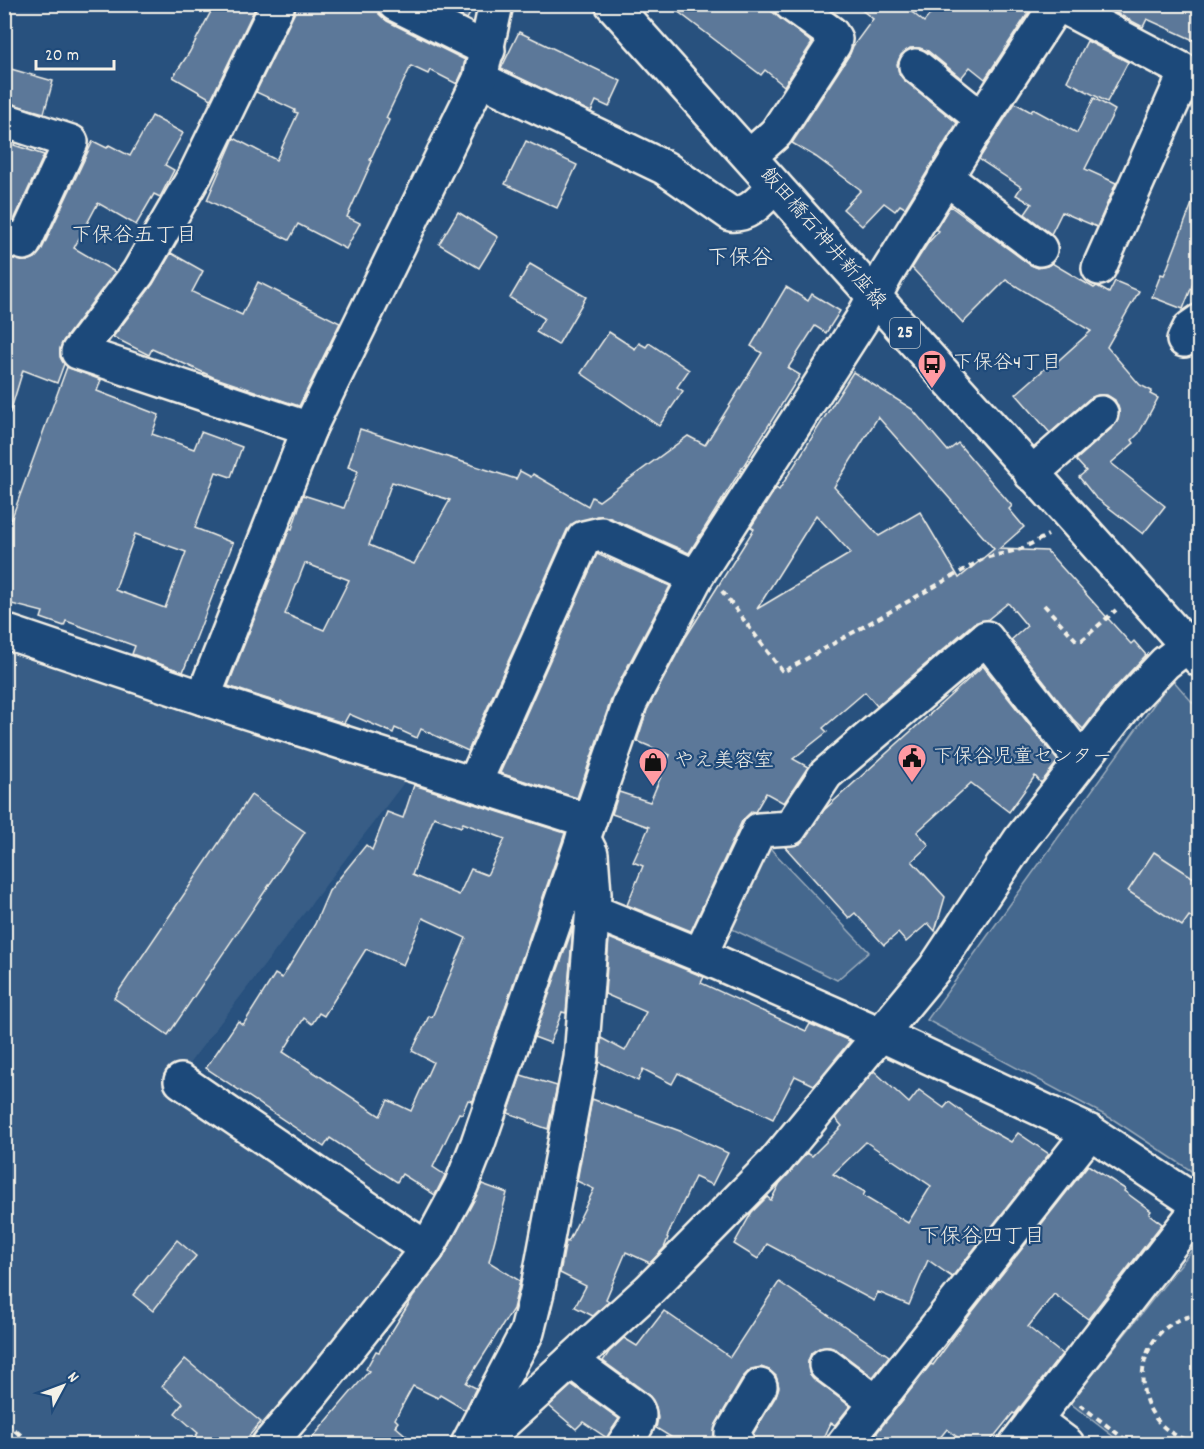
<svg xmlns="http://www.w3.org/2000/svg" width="1204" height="1449" font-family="Dekko,'Klee One',sans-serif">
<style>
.built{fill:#375d86}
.green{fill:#45688e;stroke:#9cacbb;stroke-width:1.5}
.building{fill:#5b7899;stroke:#f4f1e8;stroke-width:1.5;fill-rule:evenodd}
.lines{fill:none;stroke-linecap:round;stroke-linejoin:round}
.minor-casing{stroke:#f4f1e8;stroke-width:38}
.major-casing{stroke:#f4f1e8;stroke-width:38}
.path{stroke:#f4f1e8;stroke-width:4;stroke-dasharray:6 4.5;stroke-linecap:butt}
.minor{stroke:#1f4a7a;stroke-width:33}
.major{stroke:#1f4a7a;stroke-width:33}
.rail{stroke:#f4f1e8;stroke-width:4.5;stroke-dasharray:9 4.5;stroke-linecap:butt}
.labels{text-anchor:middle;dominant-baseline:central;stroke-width:4.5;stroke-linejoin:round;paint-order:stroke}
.shield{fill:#1f4a7a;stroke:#b4bfc7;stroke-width:1.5}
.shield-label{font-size:18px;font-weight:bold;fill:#f4f1e8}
.street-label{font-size:20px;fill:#f4f1e8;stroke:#1f4a7a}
.poi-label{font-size:20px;fill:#f4f1e8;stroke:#1f4a7a;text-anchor:start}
.neighbourhood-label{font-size:21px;fill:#f4f1e8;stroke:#1f4a7a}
.quarter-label{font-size:22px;fill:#f4f1e8;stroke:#1f4a7a}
</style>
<rect width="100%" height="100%" fill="#28517e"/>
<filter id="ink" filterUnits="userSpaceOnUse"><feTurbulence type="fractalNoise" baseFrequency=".0167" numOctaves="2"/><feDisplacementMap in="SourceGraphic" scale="12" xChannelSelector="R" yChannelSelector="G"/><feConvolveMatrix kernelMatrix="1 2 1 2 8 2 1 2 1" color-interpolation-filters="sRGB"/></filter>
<g filter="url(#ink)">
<polygon class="built" points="5,638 409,776 185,1069 409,1253 250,1444 7,1444 5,1442"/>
<g class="green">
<polygon points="1172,679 1199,710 1199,1176 1114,1120 927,1020"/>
<polygon points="768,846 869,952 837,980 728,927"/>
<polygon points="1193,1249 1200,1254 1199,1444 1123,1444 1070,1403"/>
</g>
<g class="building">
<polygon points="215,4 257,4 211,99 173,77 189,53"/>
<polygon points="296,4 376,4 379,14 387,21 465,60 462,73 457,84 430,70 428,74 411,66 386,118 389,120 370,160 372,161 347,217 360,223 346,249 298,224 289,240 207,200 234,138 276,160 298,113 294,112 295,110 256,92 295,12"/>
<polygon points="438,4 475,4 467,19"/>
<polygon points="668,4 762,4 812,43 784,86 765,70 761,75"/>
<polygon points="854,4 902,4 924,22 938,4 1034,4 985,79 970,67 961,78 928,51 919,48 910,48 901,55 897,64 899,73 904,80 957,123 905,208 900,205 895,211 884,203 862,226 843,209 861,190 816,157 792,143 850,54 853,46 873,19"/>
<polygon points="1106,4 1189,4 1200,9 1200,43 1147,19 1143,27 1105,7"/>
<polygon points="519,32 621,81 609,107 596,101 591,112 501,69"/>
<polygon points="1087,41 1128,62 1107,102 1067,81"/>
<polygon points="4,67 53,81 44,113 4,102"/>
<polygon points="1094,98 1115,110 1085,169 1116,183 1097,227 1062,212 1051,234 1025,214 1032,204 1016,195 1021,187 979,159 1015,103 1031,112 1033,109 1077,133"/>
<polygon points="152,116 183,133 165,165 174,170 160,197 154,194 136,225 98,203 74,248 115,272 63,341 60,349 60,357 64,364 57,383 23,370 10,413 4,412 4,257 27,261 35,258 41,251 93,141 107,148 109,145 130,156"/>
<polygon points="4,140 15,143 14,145 44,155 14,220 4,219"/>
<polygon points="526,141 577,165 557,208 505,184"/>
<polygon points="1198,188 1200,189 1200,266 1183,309 1152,297 1161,274 1164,275 1168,266"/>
<polygon points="950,206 1029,264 1038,268 1047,266 1052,263 1094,288 1097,286 1109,293 1115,281 1139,291 1107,347 1140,385 1152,391 1150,394 1158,398 1139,433 1132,440 1134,443 1111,463 1165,506 1143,534 1095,497 1079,477 1086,471 1076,460 1113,427 1118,420 1119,410 1115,400 1107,395 1098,395 1089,399 1050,433 1016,394 1048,366 1050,368 1091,331 1006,280 963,323 912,268 928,243 939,231 936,229"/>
<polygon points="458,212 498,237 479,268 439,244"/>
<polygon points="171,253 203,271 192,292 242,315 258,282 340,323 299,406 213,377 152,349 149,355 113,337 153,284"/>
<polygon points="530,264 586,297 558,345 536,332 544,318 510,298"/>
<path d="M786,287L808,301L812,294L840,311L826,333L815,326L788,368L800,375L689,553L608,517L597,516L572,524L567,530L468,751L421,729L417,738L395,728L393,733L349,714L344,723L288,706L281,701L280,703L228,686L290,528L292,529L303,495L344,508L358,471L348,467L360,429L516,479L520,471L531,477L533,474L588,506L592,497L599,501L688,436L705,445L762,353L751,346ZM392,482L450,500L414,564L369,545ZM305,563L349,580L324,630L285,614Z"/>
<polygon points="609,332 635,349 639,343 646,347 649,343 689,370 677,387 683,391 659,426 581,373"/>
<path d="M67,367L101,380L97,391L159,415L152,434L194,449L201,432L242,447L231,477L216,472L195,528L233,543L183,672L132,654L135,646L66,621L64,626L41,618L43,612L4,602V539ZM135,534L186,552L165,608L115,590Z"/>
<path d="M853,372L912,409L948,451L958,443L1012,506L1009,509L1024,527L999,549L1047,551L1131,644L1134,641L1146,655L1113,690L1083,729L1073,719L1011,640L1027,626L1008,603L987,620L974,623L877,706L865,692L823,728L827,732L793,759L808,767L784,803L766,793L755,812L752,811L742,821L691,931L627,905L643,866L633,862L649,827L612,814L619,792L650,802L670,755L637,741L647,710L686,637L754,529L751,527L776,488L779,490ZM878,417L994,549L959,578L920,512L879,536L834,487ZM816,515L851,553L757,609Z"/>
<polygon points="597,554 670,586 613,694 577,798 500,773"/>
<polygon points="983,666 1058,761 1041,783 1035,776 1009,812 971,783 917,832 929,845 912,861 945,897 935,931 928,923 906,942 898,933 884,945 855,913 849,918 785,847 800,844 824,810"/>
<path d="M414,785L565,833L473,1101L468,1100L462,1114L459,1113L433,1167L445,1175L435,1195L402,1174L397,1182L330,1138L324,1147L206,1068L238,1021L243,1025L275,974L282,978L315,924L329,891L366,845L372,850L387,812L403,818ZM434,817L461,827L463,823L505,839L487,875L471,869L459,895L412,875ZM423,918L466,938L432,1017L429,1016L412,1051L433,1062L411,1111L388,1100L380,1116L283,1052L304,1018L312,1024L319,1013L324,1016L366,949L403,965Z"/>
<polygon points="251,795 305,832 168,1035 114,998"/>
<polygon points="1154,852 1200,882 1200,923 1189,916 1182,926 1128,891"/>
<polygon points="573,927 566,1013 562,1012 550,1043 534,1037"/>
<polygon points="609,938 704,977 701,983 806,1031 810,1024 850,1041 814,1085 795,1076 773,1119 678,1073 672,1084 643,1069 638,1081 599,1062 601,1038 625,1051 646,1012 605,994"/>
<path d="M874,1071L909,1103L919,1090L944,1108L949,1102L979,1124L1011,1142L1018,1133L1049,1154L952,1277L928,1260L909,1305L878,1292L874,1301L767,1244L758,1259L734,1244L752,1212L767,1197L771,1200L780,1183L807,1153L812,1156L842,1126L835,1118ZM866,1142L931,1186L908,1223L863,1196L865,1192L833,1174Z"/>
<polygon points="521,1075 557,1086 548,1129 528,1122 528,1120 508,1113"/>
<polygon points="592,1099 680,1131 728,1153 712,1185 695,1177 667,1237 668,1238 664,1248 650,1263 626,1252 606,1299 609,1301 593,1316 575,1307 586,1286 560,1273 566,1241 568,1242 594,1189 577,1181"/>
<polygon points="1088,1165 1125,1189 1124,1191 1151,1211 1149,1214 1162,1224 1088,1319 1054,1294 1028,1327 1062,1354 1015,1414 1013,1413 988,1444 966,1444 947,1429 935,1444 877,1444 871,1440 931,1364 933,1365 965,1321"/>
<polygon points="482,1184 507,1193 489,1262 520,1281 513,1309 466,1383 476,1388 465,1410 440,1395 438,1398 413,1386 395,1419 398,1422 395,1426 416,1444 307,1444 369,1371 366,1369 376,1351 379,1352 413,1297 443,1258"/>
<polygon points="177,1240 196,1256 153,1311 133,1295"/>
<polygon points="779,1282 889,1356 873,1377 837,1350 829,1347 819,1348 811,1353 808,1362 809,1373 815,1380 850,1406 835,1425 831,1423 821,1444 756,1444 753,1434 776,1396 779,1387 776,1376 769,1370 761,1367 751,1369 744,1376 716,1424 713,1438 716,1444 682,1444 656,1428 658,1418 656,1407 648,1394 603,1361 609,1352 624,1338 637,1346 664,1311 730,1357"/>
<polygon points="185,1359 261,1422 242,1444 189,1444 198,1433 175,1413 183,1403 162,1386"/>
<polygon points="572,1385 619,1419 607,1438 583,1422 576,1429 549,1406"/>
</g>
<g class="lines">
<g class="minor-casing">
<g id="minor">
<polyline points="278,4 195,175 138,273 78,352 309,429"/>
<polyline points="395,4 488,50"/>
<polyline points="1058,4 1200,79"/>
<polyline points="916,66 982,119"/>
<path d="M480,79L665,168L731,214C750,216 762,198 775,186"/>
<polyline points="4,120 71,142 24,243 4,237"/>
<polyline points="750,156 776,133 834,44 835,39 831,33 791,4"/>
<polyline points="945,177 1040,249"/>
<polyline points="1099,268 1186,72"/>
<polyline points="1184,340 1190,328 1200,321"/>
<polyline points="1031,474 1101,413"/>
<polyline points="4,631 203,698 589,821"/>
<polyline points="203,698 309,429 480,79 496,4"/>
<polyline points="474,784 584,538 601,534 696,577"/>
<polyline points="592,911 700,955 880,1034 1090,1132 1200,1205"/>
<polyline points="700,955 759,830 790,828 826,774 986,638 1081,760"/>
<polyline points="181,1081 427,1249"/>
<path d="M571,1361L637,1409C644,1421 630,1434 624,1444"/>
<polyline points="826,1365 877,1403"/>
<polyline points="1035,1420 1067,1444"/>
<polyline points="269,1444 312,1394 427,1249 461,1186 478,1143 630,703 696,577 861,321 887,273 982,119 1057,4"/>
<polyline points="468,1444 527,1332 537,1292 581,1058 594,894 591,854 583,838"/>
<polyline points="480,1444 649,1290 775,1162 935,968 1020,840 1128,702 1165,663 1200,636"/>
<polyline points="738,1444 732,1438 732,1433 760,1386"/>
<polyline points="844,1444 1090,1132"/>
<polyline points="1016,1444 1200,1206"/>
</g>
</g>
<g class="major-casing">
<polyline id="major" points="612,4 1200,660"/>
</g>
<g class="path">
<polyline points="722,591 783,672 985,558 1021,549 1048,535"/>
<polyline points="1044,605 1076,640 1082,640 1116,610"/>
<path d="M1200,1315C1128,1320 1119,1429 1200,1444"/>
<polyline points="1080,1405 1131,1444"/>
</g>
<use href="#minor" class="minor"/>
<use href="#major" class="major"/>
<polyline class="rail" points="4,1421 31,1444"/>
</g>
</g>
<defs>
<g id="bus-pin" transform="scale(1.5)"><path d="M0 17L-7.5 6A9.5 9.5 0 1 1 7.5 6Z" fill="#ff9aa2" stroke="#1f4a7a"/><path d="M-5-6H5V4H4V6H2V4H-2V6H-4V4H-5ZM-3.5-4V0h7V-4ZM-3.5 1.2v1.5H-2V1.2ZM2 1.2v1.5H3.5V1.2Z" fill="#111"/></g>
<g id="civic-pin" transform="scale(1.5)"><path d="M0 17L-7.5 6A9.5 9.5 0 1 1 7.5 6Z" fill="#ff9aa2" stroke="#1f4a7a"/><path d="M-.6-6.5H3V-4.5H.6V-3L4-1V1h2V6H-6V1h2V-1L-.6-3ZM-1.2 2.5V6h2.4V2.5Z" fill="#111"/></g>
<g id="shop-pin" transform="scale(1.5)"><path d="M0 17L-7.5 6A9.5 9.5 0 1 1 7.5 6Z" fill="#ff9aa2" stroke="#1f4a7a"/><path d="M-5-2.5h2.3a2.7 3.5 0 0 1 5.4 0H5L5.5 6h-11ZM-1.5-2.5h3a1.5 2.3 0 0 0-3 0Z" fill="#111"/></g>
</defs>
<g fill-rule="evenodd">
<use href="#bus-pin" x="932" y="364"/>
<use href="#civic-pin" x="912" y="758"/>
<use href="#shop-pin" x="653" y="762"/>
</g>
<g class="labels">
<rect class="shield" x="890" y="318" width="30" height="30" rx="4.5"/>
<g class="shield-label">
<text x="905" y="333">25</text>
</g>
<g class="street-label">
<text transform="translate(822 239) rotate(49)">飯田橋石神井新座線</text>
</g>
<g class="poi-label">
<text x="953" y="364">下保谷4丁目</text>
<text x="933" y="758">下保谷児童センター</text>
<text x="674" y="762">やえ美容室</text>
</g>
<g class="neighbourhood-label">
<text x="134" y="237">下保谷五丁目</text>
<text x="982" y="1238">下保谷四丁目</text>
</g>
<g class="quarter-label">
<text x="740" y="259">下保谷</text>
</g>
</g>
<rect width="1204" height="1449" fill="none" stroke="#1f4a7a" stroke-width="24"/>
<rect x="12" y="12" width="1180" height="1425" fill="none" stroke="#f4f1e8" stroke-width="2" filter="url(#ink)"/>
<g transform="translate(63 1386) rotate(49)" stroke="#1f4a7a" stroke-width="4.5" paint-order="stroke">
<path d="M0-4.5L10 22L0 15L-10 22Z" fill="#f4f1e8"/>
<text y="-9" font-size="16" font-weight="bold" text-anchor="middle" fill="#f4f1e8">N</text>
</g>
<path d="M36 60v9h78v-9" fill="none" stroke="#f4f1e8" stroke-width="3"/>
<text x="45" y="60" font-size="18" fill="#f4f1e8" stroke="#1f4a7a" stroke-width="4.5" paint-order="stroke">20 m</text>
</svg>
